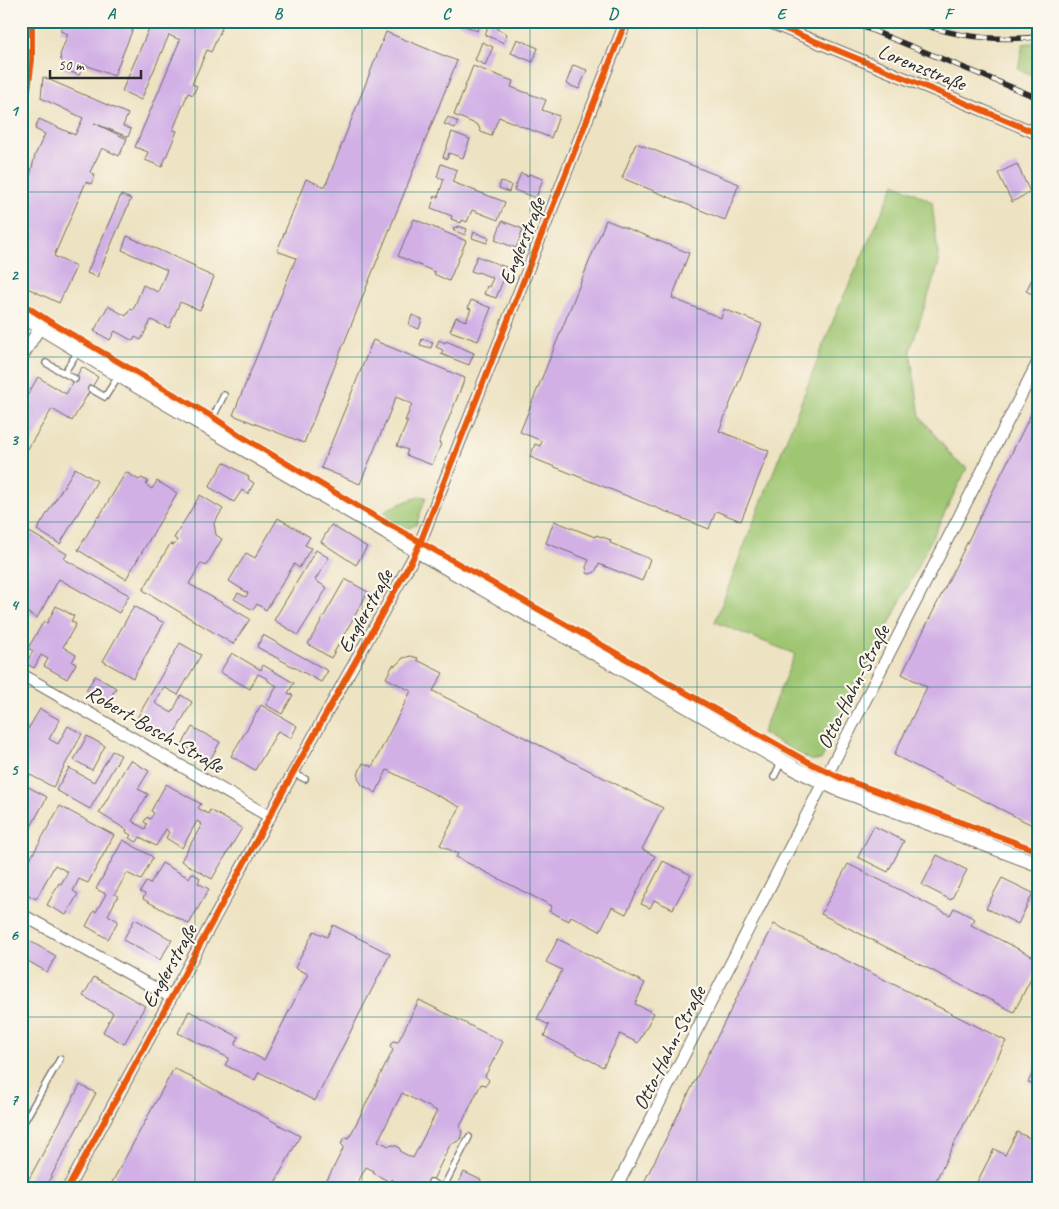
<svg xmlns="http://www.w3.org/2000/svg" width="1059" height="1209" font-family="Caveat,sans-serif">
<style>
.green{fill:#9fc672;stroke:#65784e}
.building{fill:#d2b0e6;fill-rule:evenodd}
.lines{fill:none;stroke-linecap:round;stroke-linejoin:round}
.service-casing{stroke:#6f6b60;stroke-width:8}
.minor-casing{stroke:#6f6b60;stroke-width:13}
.tertiary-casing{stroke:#6f6b60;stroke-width:16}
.secondary-casing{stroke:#6f6b60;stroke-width:17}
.service{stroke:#fff;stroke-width:5.5}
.minor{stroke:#fff;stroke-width:11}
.tertiary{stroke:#fff;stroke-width:14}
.secondary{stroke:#fff;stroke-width:15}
.rail-casing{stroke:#2b2b2b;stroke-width:5.5}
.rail{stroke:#fbf7ec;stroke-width:4;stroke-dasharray:11;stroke-linecap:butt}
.cycleway-casing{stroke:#fbf7ec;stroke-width:9}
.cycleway{stroke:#e8590c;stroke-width:6}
.grid{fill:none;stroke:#0f766e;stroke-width:1;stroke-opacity:0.55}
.labels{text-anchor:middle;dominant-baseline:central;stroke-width:4.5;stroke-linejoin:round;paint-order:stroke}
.street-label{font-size:21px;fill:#2b2b2b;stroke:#fbf7ec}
.neatline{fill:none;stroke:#0f766e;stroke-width:2}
.grid-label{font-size:16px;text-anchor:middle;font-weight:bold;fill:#0f766e}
</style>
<rect width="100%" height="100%" fill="#fbf7ec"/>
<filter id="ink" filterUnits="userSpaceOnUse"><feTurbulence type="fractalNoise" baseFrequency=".02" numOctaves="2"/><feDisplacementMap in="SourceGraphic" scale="10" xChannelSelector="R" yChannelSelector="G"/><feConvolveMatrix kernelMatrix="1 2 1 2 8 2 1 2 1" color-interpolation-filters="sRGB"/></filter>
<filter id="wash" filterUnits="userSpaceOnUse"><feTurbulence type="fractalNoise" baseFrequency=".0096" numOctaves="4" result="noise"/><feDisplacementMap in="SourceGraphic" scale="20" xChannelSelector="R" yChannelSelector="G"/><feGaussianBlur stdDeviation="1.12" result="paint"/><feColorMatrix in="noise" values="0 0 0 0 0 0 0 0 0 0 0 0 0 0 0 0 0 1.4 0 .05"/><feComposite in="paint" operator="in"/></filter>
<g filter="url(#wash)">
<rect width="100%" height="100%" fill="#ede2c1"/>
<g class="green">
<polygon points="1038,42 1038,78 1018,69 1023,44"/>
<polygon points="895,183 932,202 939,263 910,351 920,416 954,459 967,468 821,760 810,760 762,733 795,654 715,622 739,559 837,311"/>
<polygon points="420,496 426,497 416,525 406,529 383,514 387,509"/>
</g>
<g id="blocks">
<g class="building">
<polygon points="64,21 136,21 114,76 83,64 79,75 63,69 60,55 68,34 60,31"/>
<polygon points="138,21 225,21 211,52 207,50 192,84 197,86 193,95 188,93 173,130 177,131 162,167 145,160 148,152 135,147 180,40 169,35 141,100 122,91 150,26"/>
<polygon points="454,21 481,21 477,31"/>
<polygon points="490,21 498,25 497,29 507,34 504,43 485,35"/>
<polygon points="386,32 457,61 304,443 233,415 296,258 277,251 306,179 325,187"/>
<polygon points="517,39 538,48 533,62 511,53"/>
<polygon points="482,42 493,47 485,65 475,60"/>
<polygon points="573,65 587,70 579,89 566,84"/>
<polygon points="473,66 513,81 511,87 546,100 542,110 559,116 551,138 499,117 491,136 481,132 478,125 454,115"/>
<polygon points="43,77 128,114 123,126 131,129 128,137 94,123 127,139 119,156 102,148 90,172 95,175 91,184 86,182 54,256 76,267 59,303 21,285 21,213 35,155 45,134 35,129 39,119 75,135 83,118 41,98"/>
<polygon points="448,117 458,122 455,128 444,124"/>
<polygon points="452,132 470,139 463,158 449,153 447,159 443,157"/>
<polygon points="636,143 739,184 725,220 622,178"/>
<polygon points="441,164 457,170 452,182 505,202 498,220 472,210 467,222 462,220 461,223 451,219 452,216 431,208 435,196 438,197 444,179 437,177"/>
<polygon points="1017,164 1030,192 1012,202 998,173"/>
<polygon points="521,173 528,176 529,174 543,179 536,198 514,190"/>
<polygon points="501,181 511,185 509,192 499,188"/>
<polygon points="121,195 131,199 97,277 87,273"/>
<polygon points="414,219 466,241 449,281 434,274 435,272 398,256"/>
<polygon points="606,220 689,253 672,298 721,318 724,309 762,324 719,431 769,451 741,521 716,511 709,529 530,457 535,444 540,446 542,441 520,432"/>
<polygon points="502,221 523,229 516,248 495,240"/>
<polygon points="458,226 467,229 465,235 453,230 454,227 457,228"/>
<polygon points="474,232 489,238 487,243 472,238"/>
<polygon points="127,236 195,266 194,268 214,277 200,310 180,302 169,328 151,320 141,340 135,337 133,341 115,331 110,340 94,331 108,306 126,316 130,309 133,310 143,285 158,292 167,270 122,250"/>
<polygon points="477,256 508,268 496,298 484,294 487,286 489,287 493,278 478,272 477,273 471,271"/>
<polygon points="1038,267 1038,297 1026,291"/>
<polygon points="471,300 491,308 478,341 450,331 456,317 466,321 471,309 468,308"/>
<polygon points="412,315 422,319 419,329 409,325"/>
<polygon points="422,339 433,342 431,348 420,345"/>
<polygon points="373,340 465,378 439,443 441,444 432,465 406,455 408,450 397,446 408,421 405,421 412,404 396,397 360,484 321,468"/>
<polygon points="439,340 445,343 446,341 474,353 469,365 441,354 443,350 436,347"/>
<polygon points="82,367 98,377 72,421 52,409 21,460 21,406 38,377 66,394"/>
<polygon points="1038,400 1038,828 894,755 927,687 902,674"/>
<polygon points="224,462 249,477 248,479 254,483 248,494 242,490 234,502 209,487"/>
<polygon points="75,468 97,481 60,544 37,530"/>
<polygon points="126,472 139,480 141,478 148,481 146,485 152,489 157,481 177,493 126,579 78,550 98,516 99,517"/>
<polygon points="200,495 223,509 214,523 216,535 222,539 206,566 201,563 189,584 250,619 233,644 143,590 170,544 174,545 177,540 174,538"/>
<polygon points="278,518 310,537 305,545 311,548 299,568 294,564 266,610 257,604 253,610 234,599 238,593 246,597 248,593 229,581 246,553 255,558"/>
<polygon points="554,521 595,537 596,535 611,540 610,543 650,559 642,581 599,564 595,572 590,574 587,573 586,567 589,560 546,543"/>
<polygon points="331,525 367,547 356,565 321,542"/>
<polygon points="21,527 67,554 64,559 129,595 119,613 59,579 37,618 21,609"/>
<polygon points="316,550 329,558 315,580 327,588 298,635 274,620"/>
<polygon points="345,579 368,592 331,658 308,644"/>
<polygon points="56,606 74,616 71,621 76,624 63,647 76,655 72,662 76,664 67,679 44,666 48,659 41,655 34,668 26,664 33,651 28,648 44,621 47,623"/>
<polygon points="134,606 164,623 133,678 103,661"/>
<polygon points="263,635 328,671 321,682 257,647"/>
<polygon points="180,643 201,655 178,695 164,687 155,703 172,713 181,695 192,702 172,738 137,718"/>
<polygon points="232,653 261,670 263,665 294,683 288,693 293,695 282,714 266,705 277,686 268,681 268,679 258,674 250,689 220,672"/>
<polygon points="411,656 418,658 417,660 443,673 433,691 663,808 642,849 655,856 626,914 612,907 600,931 571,916 569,921 549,911 552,906 456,857 458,854 440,845 460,807 387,770 376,793 362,785 358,778 359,772 363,763 372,767 411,691 386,678 393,665 395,666 403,658"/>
<polygon points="95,676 116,688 108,702 86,690"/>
<polygon points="261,705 297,726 291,738 278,731 255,770 231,756"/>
<polygon points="40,709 60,720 49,739 58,744 68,726 82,734 53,787 21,770 21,731 24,726 28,729"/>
<polygon points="192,727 220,742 210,760 182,745"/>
<polygon points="87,736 105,746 92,770 74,760"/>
<polygon points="112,751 121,755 90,809 56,790 69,768 94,782"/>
<polygon points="130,760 149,771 138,789 148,794 132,821 145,829 147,824 144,822 147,817 150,819 154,813 151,811 166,784 201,804 198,808 208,814 210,810 242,828 212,879 181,861 202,824 197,821 182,848 166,838 169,832 166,829 156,846 140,837 137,842 129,838 131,835 126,832 127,830 99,813"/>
<polygon points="21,783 47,797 21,845"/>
<polygon points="60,806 114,835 88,883 79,879 73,891 78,894 66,915 47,905 59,883 61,884 68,872 55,865 36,899 21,891 21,875"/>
<polygon points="874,826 904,841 888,872 858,857"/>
<polygon points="123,840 153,857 141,880 127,873 115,894 118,896 108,915 118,921 108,939 86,926 94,911 96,912 106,894 96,889"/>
<polygon points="937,855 967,870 951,900 922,885"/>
<polygon points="663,861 691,875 673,909 654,900 650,908 641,904"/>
<polygon points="162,863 189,878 192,873 200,878 198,883 209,889 189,924 143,899 145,894 140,892 146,882 150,884"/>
<polygon points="848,864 950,915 954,908 975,919 971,925 1038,959 1038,965 1014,1012 821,914"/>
<polygon points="1002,878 1033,893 1018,924 986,908"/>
<polygon points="135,919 172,940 160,960 123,940"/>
<polygon points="774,924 1006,1041 932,1188 641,1188"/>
<polygon points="333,925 390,954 315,1101 259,1072 255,1080 225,1065 229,1058 178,1033 189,1011 239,1037 235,1045 264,1060 308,974 295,968 314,931 327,937"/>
<polygon points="21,936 56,956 47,972 21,957"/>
<polygon points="558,939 645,983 635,1004 654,1013 638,1043 620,1034 603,1067 544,1036 549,1025 537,1019 562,970 546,962"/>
<polygon points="94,977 145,1006 124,1044 103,1032 113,1013 83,996"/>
<path d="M419,1000L503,1042L485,1076L489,1080L488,1082L486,1085L481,1084L460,1127L462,1132L460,1140L454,1143H451L429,1188H397L400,1184L391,1179L390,1182L373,1173L374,1171L366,1167L355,1188H328L324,1186L344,1147L341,1144L343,1140L346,1137L349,1138L393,1050L390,1047L391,1044L393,1041L398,1042ZM402,1093L437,1111L413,1158L401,1152L400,1149L397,1146L393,1145L389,1146L378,1141Z"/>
<polygon points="1038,1063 1038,1086 1028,1082"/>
<polygon points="174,1068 300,1136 272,1188 109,1188"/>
<polygon points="80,1085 96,1093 45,1188 24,1188"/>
<polygon points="1017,1132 1038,1142 1038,1188 974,1188 994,1149 1005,1155"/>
<polygon points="464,1172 481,1180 477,1188 456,1188"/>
</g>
</g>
</g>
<g filter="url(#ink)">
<use href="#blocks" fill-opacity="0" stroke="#6f6b60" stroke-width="1"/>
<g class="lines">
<g class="service-casing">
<g id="service">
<polyline points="46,363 64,373"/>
<polyline points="75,379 64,373 79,350"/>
<polyline points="91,389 105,397 119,375"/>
<polyline points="207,426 213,417 224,395"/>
<polyline points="293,773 305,779"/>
<polyline points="774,777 782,761"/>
<polyline points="21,1127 60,1059"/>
<polyline points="431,1182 438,1186 444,1186 469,1137"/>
</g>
</g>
<g class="minor-casing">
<g id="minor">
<polyline points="766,21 970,105 1038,134"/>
<polyline points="21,359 40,327"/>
<polyline points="21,674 270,817"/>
<polyline points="21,914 171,997"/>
<polyline points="68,1188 293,773 412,560 420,543 442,487 626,21"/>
<polyline points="616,1188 1038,362"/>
</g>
</g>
<g class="tertiary-casing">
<polyline id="tertiary" points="21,314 40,327 134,384 416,550 798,770 836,788 1038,864"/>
</g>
<g class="secondary-casing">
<polyline id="secondary" points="21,66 22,21"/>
</g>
<use href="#service" class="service"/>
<use href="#minor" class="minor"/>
<use href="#tertiary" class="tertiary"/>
<use href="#secondary" class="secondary"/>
<g class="rail-casing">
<g id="rail">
<polyline points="849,21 1038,98"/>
<path d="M914,21C953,37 996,41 1038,37"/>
</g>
</g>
<use href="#rail" class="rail"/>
<g class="cycleway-casing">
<g id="cycleway">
<polyline points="766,21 970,105 1038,134"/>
<polyline points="21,143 32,60 32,21"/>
<polyline points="21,303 49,321 175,395 213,417 241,436 369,513 808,762 841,778 1038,851"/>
<polyline points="68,1188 293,773 412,560 420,543 442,487 626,21"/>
</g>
</g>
<use href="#cycleway" class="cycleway"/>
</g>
</g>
<path class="grid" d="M195,21V1188M362,21V1188M530,21V1188M697,21V1188M864,21V1188M21,192H1038M21,357H1038M21,522H1038M21,687H1038M21,852H1038M21,1017H1038"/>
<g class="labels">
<g class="street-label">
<text transform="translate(922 67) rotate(22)">Lorenzstraße</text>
<text transform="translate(522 241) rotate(-68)">Englerstraße</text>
<text transform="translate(365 611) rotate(-61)">Englerstraße</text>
<text transform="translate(853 687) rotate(-63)">Otto-Hahn-Straße</text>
<text transform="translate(155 729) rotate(30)">Robert-Bosch-Straße</text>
<text transform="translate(169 966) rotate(-61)">Englerstraße</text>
<text transform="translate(669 1048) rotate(-63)">Otto-Hahn-Straße</text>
</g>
</g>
<rect width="1059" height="1209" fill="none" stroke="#fbf7ec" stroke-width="55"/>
<path d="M50 70v8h91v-8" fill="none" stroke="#2b2b2b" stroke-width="2.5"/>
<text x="58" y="70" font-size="15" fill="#2b2b2b" stroke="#fbf7ec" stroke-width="4" paint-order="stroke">50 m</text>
<rect x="28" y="28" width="1004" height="1154" class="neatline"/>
<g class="grid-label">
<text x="111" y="19">A</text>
<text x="278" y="19">B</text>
<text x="446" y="19">C</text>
<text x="613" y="19">D</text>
<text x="781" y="19">E</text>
<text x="948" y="19">F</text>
<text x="14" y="116">1</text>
<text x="14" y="280">2</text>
<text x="14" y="445">3</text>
<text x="14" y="610">4</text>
<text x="14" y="775">5</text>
<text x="14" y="940">6</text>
<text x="14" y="1105">7</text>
</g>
</svg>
